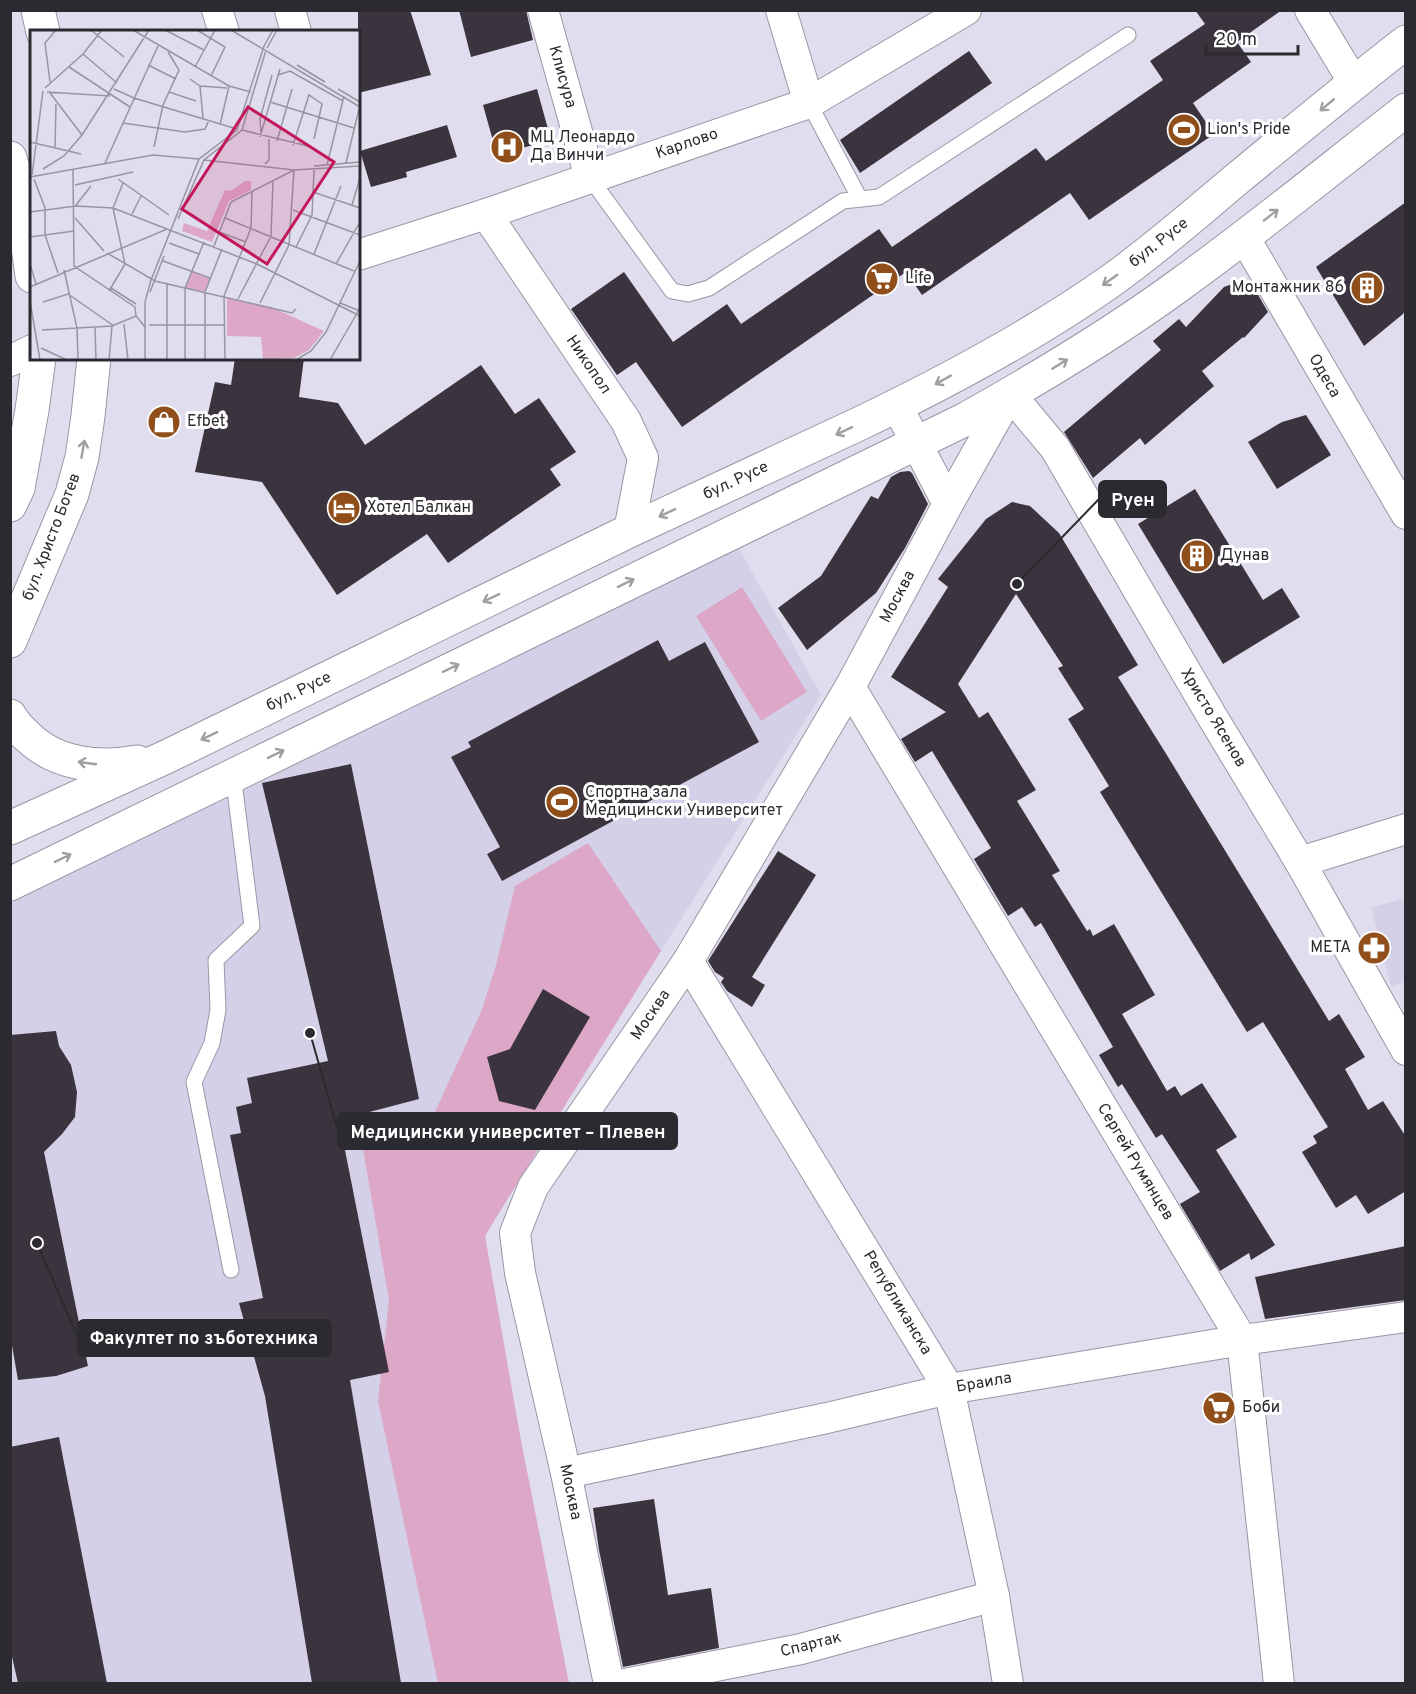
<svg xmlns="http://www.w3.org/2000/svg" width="1416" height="1694" font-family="Overpass,sans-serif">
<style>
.built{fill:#d4d0e8}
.green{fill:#dda8c8}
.building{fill:#3b333e}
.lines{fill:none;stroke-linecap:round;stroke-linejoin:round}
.lane-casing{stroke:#9996a6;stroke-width:17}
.street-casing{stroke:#9996a6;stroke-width:32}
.secondary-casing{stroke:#9996a6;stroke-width:35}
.lane{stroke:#fff;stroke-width:15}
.street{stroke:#fff;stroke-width:30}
.secondary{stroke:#fff;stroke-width:33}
.oneway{stroke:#a09fa2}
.labels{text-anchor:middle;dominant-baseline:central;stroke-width:6;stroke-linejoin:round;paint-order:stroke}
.street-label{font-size:16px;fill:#2b2a30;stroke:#fff}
.poi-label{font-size:16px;fill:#2b2a30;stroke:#fff;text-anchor:start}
.inset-road{fill:none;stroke:#9895a2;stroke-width:1.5}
.view{fill:#c2185b;fill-opacity:0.15;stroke:#c2185b;stroke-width:3}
.inset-edge{fill:none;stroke:#2b2a30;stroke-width:3}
.leader{fill:none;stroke:#2b2a30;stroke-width:2}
.callout-dot{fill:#2b2a30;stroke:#fff;stroke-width:2}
.callout{fill:#2b2a30;stroke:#2b2a30;stroke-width:2}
.callout-label{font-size:18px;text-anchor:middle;font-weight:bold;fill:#fff}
</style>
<rect width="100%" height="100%" fill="#e0ddee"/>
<g class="built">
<polygon points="729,531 821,695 559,1115 485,1236 521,1441 569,1683 11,1684 11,891"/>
<polygon points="1405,898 1405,982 1391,986 1371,908"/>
</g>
<g class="green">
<polygon points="742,587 807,692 761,721 696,616"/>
<polygon points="588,843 661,951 559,1115 485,1236 521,1441 569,1683 438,1683 378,1401 389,1300 362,1143 433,1116 481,1012 496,965 515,886"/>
</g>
<g class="building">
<polygon points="358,10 410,10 431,75 358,93"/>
<polygon points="459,10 526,10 533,40 471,57"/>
<polygon points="1195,10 1282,10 1237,42 1251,62 1193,103 1214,134 1089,220 1070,193 922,295 906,272 682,427 636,362 617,375 571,309 624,272 673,342 727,304 741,324 879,229 892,247 1036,148 1046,161 1163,80 1150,61 1205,24"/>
<polygon points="969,51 992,83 860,173 840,140"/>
<polygon points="537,89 551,140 497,155 483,105"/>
<polygon points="447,125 457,157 406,172 407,177 371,187 360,151"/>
<polygon points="1406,202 1406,309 1403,314 1364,346 1316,267"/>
<polygon points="1238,282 1250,286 1257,293 1268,312 1244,338 1243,337 1202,371 1214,386 1145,445 1140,438 1093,478 1064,432 1161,350 1153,341 1179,319 1186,327 1224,287"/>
<polygon points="235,358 304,358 299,397 338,403 365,445 481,365 515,414 539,398 576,452 550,469 561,485 448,563 427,534 337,595 262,482 195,472 215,382 231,385"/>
<polygon points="1306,415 1331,455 1277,489 1248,442 1282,422"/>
<polygon points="909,471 912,473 928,504 905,548 876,593 807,650 778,608 821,576 871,496 878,499 891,477 900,472"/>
<polygon points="1195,489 1263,600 1282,588 1300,617 1223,664 1138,524"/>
<polygon points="1012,502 1030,506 1059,533 1138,665 1118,677 1165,752 1329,1021 1339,1014 1365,1057 1345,1069 1368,1110 1383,1101 1406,1137 1406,1191 1368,1214 1356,1195 1336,1208 1302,1152 1317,1143 1313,1136 1328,1127 1263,1022 1247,1032 1100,792 1109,786 1068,719 1084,709 1058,668 1063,666 1016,594 958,684 979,718 988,712 1036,790 1017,801 1060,871 1052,875 1087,931 1090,929 1093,936 1114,924 1155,995 1122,1014 1167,1091 1175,1086 1181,1096 1202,1083 1237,1137 1216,1150 1275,1245 1251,1260 1249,1253 1220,1271 1180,1204 1200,1192 1162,1134 1156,1138 1122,1084 1118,1087 1099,1055 1113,1047 1041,923 1035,927 1022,907 1008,916 974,859 991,848 932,751 915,762 901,739 946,712 891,677 948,587 938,579 986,519"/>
<polygon points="658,640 669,661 705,642 759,742 502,881 487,854 500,847 451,757 471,747 468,742"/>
<polygon points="351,764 419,1099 339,1120 389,1372 350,1380 401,1683 312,1683 265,1396 239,1303 263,1298 230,1135 241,1133 236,1107 252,1103 247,1078 328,1061 262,783"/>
<polygon points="778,851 816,875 752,977 765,985 752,1007 727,991 721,982 724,978 715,972 708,961"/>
<polygon points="543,989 590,1017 535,1110 499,1101 487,1057 510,1049"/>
<polygon points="56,1031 59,1046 71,1065 77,1092 75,1117 62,1134 44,1152 88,1366 56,1376 18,1380 10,1334 10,1035"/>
<polygon points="1406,1246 1406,1300 1265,1319 1255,1277"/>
<polygon points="59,1437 107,1683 18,1683 10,1648 10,1447"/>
<polygon points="654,1499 668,1595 711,1588 719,1648 623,1667 599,1550 593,1508"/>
</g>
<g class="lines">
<g class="lane-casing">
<g id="lane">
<polyline points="809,103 860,199"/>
<polyline points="590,178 672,291 688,294 709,288 843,201 879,197 1128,35"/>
<polyline points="231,1270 194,1082 212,1043 218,1010 216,960 252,926 233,774"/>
</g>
</g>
<g class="street-casing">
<g id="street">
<polyline points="217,10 224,32"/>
<polyline points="290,10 296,32"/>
<polyline points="543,10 590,178"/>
<polyline points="781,10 809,103"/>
<polyline points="1310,10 1354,83"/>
<polyline points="486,214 626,421 643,458 629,531"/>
<polyline points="1244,237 1406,514"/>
<polyline points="358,255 486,214 809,103 966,10"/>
<polyline points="10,361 32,350"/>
<polyline points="897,406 948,504"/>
<polyline points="850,687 1242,1340 1279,1684"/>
<polyline points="1300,862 1406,829"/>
<polyline points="688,961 949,1389 994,1596 1008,1684"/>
<polyline points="566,1473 827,1418 949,1389 1242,1340 1406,1317"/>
<polyline points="609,1684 566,1473 520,1273 515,1233 533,1187 688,961 850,687 948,504 1010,394 1055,448 1210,713 1300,862 1406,1050"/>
<polyline points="625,1684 801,1649 994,1596"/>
</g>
</g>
<g class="secondary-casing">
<g id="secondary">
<polyline points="38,10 43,32"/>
<polyline points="10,158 21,195 32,276"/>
<polyline points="10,505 18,488 32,410 39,358"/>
<polyline points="10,641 72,494 82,457 88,416 94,358"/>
<path d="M10,716C15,725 20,730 28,737C57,765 100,769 137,762"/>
<path d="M10,828L166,757L629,531L863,422C946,382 1036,334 1112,280C1154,250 1193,216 1232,183C1290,135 1347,88 1406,42"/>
<path d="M10,884L966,419C1039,378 1111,335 1178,286C1256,230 1330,169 1406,110"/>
</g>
</g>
<use href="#lane" class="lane"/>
<use href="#street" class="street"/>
<use href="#secondary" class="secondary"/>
</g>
<defs><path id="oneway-shaft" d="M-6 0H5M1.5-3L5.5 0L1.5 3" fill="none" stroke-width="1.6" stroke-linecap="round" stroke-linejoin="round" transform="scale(1.5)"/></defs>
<g class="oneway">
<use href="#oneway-shaft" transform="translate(1327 105) rotate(140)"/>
<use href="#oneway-shaft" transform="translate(1271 215) rotate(-38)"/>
<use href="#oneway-shaft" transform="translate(1110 280) rotate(145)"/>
<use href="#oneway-shaft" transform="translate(1060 364) rotate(-32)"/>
<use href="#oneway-shaft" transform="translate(943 380) rotate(151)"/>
<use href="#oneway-shaft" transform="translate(844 431) rotate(155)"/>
<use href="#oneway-shaft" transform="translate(83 449) rotate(-80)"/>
<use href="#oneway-shaft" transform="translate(667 513) rotate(155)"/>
<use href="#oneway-shaft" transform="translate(626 583) rotate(-26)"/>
<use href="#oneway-shaft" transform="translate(491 598) rotate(154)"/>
<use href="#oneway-shaft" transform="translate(451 668) rotate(-26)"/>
<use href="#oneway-shaft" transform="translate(209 736) rotate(154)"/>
<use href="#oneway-shaft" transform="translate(276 754) rotate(-26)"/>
<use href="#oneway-shaft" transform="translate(87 763) rotate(-172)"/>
<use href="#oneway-shaft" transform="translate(63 858) rotate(-26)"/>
</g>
<defs>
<g id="stadium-disc" transform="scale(1.725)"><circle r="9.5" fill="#904f1a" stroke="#fff"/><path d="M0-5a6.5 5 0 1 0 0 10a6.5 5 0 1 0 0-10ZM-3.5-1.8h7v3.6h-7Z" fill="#fff"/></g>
<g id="hospital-disc" transform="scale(1.725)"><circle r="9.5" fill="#904f1a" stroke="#fff"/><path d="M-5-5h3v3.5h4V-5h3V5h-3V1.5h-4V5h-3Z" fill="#fff"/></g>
<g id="supermarket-disc" transform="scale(1.725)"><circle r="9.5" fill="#904f1a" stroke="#fff"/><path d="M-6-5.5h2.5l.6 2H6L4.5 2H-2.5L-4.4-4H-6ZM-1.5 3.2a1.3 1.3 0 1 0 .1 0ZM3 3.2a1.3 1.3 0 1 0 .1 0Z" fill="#fff"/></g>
<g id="building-disc" transform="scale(1.725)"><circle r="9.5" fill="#904f1a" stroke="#fff"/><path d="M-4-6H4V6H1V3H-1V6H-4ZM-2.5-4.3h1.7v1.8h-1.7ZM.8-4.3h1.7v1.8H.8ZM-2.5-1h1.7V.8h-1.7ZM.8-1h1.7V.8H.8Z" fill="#fff"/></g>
<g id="shop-disc" transform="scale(1.725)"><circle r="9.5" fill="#904f1a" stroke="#fff"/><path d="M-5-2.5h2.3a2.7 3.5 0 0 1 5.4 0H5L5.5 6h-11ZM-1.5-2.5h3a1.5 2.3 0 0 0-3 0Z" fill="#fff"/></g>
<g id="hotel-disc" transform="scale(1.725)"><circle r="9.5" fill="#904f1a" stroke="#fff"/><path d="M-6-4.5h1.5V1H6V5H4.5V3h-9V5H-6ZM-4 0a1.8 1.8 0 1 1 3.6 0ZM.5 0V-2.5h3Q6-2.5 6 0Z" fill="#fff"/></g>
<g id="pharmacy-disc" transform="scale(1.725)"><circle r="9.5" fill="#904f1a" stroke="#fff"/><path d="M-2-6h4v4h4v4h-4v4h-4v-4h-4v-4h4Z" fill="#fff"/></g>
</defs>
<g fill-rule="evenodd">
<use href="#stadium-disc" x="1184" y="130"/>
<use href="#hospital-disc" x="507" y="147"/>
<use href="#supermarket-disc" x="882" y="279"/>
<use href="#building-disc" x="1367" y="288"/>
<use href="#shop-disc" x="164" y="422"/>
<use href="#hotel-disc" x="344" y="508"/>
<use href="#building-disc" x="1197" y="556"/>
<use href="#stadium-disc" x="562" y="802"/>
<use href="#pharmacy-disc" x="1374" y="948"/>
<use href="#supermarket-disc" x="1219" y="1408"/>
</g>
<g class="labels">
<g class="street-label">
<text transform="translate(562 77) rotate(74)">Клисура</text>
<text transform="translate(687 144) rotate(-19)">Карлово</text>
<text transform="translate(1159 243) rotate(-38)">бул. Русе</text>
<text transform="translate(588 365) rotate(56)">Никопол</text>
<text transform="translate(1324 376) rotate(60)">Одеса</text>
<text transform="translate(736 481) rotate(-25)">бул. Русе</text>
<text transform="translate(52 537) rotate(-69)">бул. Христо Ботев</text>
<text transform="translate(898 597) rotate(-62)">Москва</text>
<text transform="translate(299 692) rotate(-26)">бул. Русе</text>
<text transform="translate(1213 718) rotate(59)">Христо Ясенов</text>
<text transform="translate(651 1015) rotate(-56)">Москва</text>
<text transform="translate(1135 1162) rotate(59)">Сергей Румянцев</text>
<text transform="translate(897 1303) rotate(59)">Републиканска</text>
<text transform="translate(984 1383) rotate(-10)">Браила</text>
<text transform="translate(570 1492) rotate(78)">Москва</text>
<text transform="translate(811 1645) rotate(-14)">Спартак</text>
</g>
<g class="poi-label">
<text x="1207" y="130">Lion's Pride</text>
<text x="530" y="138">МЦ Леонардо<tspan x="530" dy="18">Да Винчи</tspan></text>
<text x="905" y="279">Life</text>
<text x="1344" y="288" text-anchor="end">Монтажник 86</text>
<text x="187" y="422">Efbet</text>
<text x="367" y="508">Хотел Балкан</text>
<text x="1220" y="556">Дунав</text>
<text x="585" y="793">Спортна зала<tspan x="585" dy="18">Медицински Университет</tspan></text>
<text x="1351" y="948" text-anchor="end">META</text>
<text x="1242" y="1408">Боби</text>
</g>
</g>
<g transform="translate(30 30)">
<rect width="330" height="330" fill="#e0ddee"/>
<path d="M215,151H221V160L199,171L182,212L152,201L154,193L177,201L195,160L201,161ZM162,242L180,249L175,262L155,258ZM197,268L241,277L294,301L279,320L264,328L233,330L231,307L197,306Z" fill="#dda8c8"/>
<path class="inset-road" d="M61,0L94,27M103,0L199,56L221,62M135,0L174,20M167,0L195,17L181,46M201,0L330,77M234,16L243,0M237,18L247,0M53,24L87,53M118,35L146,49M267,35L295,52M39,37L100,77M165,37L185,0M248,45L260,41L313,71M160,49L170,56L197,58M20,52L15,13L26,0M170,56L173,88M15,58L53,24L72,0M84,59L104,68L207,99M308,59L330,72M17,62L80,66M139,62L166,71M20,63L52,105M240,72L324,98M93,93L155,102L175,99L179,90M190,95L199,56M212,100L278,116M231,102L230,89L242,45M230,107L250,39M247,111L262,59M0,112L51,124M263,115L279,65L292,74L284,109M124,117L133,75L149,40L138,22M25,118L26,74M174,130L264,140L330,136M75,133L128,16M316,133L329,79M235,134L239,130V109M297,135L314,66M284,136L330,132M13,139L34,126L52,105L119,0M43,139L44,236L105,277M2,145L13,61M0,147L123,125L169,129M4,149L15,178V205L28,243M88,149L139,185M45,155L103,142M283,162L330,178M46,175L61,156M322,175L330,148M263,180L330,205M0,182L46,176L83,178L137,199M102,184L111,166M45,188L74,221M195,188L324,241M148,189L174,130L212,100L236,20M189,202L216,212M0,207L44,201M139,213L169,224M184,216L201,172L264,140L259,215L230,273M266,217L282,185L284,140M77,223L125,251L262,283L266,279M284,224L311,156M133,231L180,248M0,234L6,254M306,234L330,192M34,240L47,298L48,330M137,254V330M0,257L137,199L227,234L330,286M81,258L106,274M79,261L95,234L83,178L93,153M120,262L134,226M208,269L241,206L243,152M0,271L10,330M13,272L38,264L84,296M310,273L330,281M105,277L106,286L115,297M94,294L98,330M119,295H194M65,297L66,330M12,300L82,296L106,286M11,318L37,330M79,330L82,296M115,330V272L121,250L169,129L207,100L234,16M155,330V258L174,212M175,330V262L192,219M195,330L194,266L221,198L222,162M266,330L281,321L296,302L330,231M300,330L330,278"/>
<path class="view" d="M218,77L304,132L237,234L152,179Z"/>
<rect width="330" height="330" class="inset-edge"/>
</g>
<path class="leader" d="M1017 584L1099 499M310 1033L338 1131M37 1243L78 1338"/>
<g class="callout-dot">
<circle cx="1017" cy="584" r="6"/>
<circle cx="310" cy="1033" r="6"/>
<circle cx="37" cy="1243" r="6"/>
</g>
<g class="callout">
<rect x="1099" y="481" width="67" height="36" rx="6"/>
<rect x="338" y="1113" width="339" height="36" rx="6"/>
<rect x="78" y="1320" width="253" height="36" rx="6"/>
</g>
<g class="callout-label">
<text x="1133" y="506">Руен</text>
<text x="508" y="1138">Медицински университет – Плевен</text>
<text x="204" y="1344">Факултет по зъботехника</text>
</g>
<rect width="1416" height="1694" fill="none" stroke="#2b2a30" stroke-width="24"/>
<path d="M1206 45v9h92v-9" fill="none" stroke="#2b2a30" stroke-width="3"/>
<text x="1215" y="45" font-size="18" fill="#2b2a30" stroke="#ffffff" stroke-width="4.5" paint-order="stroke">20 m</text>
</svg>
